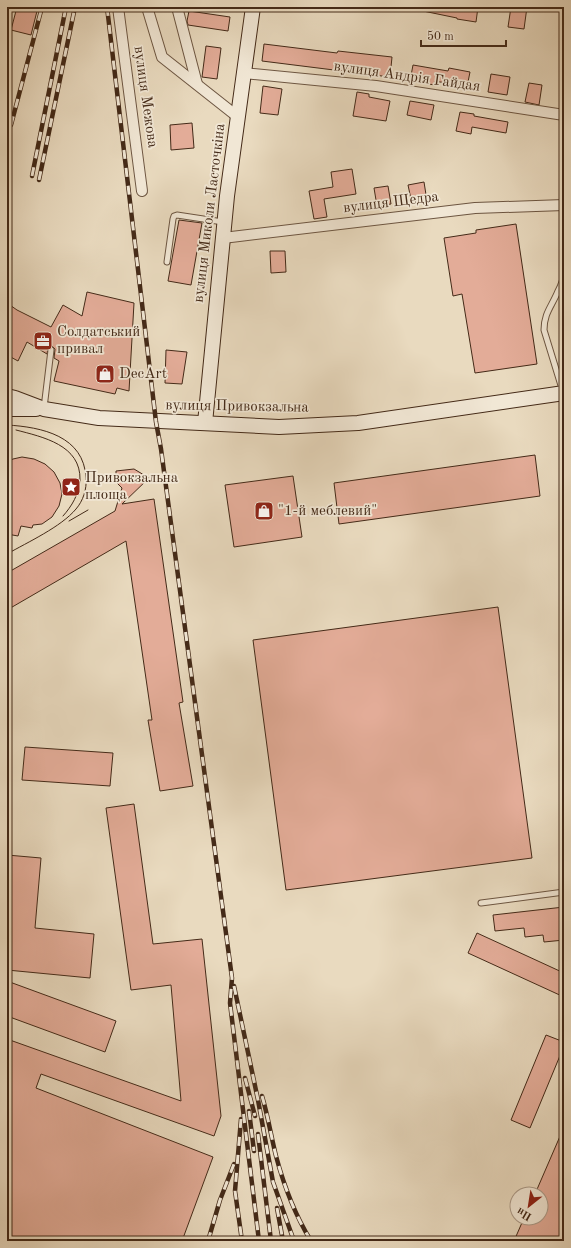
<svg xmlns="http://www.w3.org/2000/svg" width="571" height="1248" font-family="'Old Standard TT',serif">
<style>
.building{fill:#e3ac98;stroke:#442a18}
.lines{fill:none;stroke-linecap:round;stroke-linejoin:round}
.lane-casing{stroke:#6d5642;stroke-width:7}
.street-casing{stroke:#6d5642;stroke-width:12}
.secondary-casing{stroke:#442a18;stroke-width:16}
.lane{stroke:#f1e7d5;stroke-width:5}
.street{stroke:#f1e7d5;stroke-width:10}
.secondary{stroke:#f1e7d5;stroke-width:14}
.tram{stroke:#442a18;stroke-width:1}
.rail-casing{stroke:#442a18;stroke-width:4.5}
.rail{stroke:#f1e7d5;stroke-width:3;stroke-dasharray:9;stroke-linecap:butt}
.labels{text-anchor:middle;dominant-baseline:central;stroke-width:3.5;stroke-linejoin:round;paint-order:stroke}
.street-label{font-size:15px;fill:#442a18;stroke:#f1e7d5}
.poi-label{font-size:15px;fill:#442a18;stroke:#f1e7d5;text-anchor:start}
</style>
<rect width="100%" height="100%" fill="#e9dabf"/>
<filter id="stains"><feTurbulence type="fractalNoise" baseFrequency=".005" numOctaves="4"/><feColorMatrix values="0 0 0 0 .2 0 0 0 0 .09 0 0 0 0 .02 0 0 0 .5 -.17"/></filter>
<radialGradient id="worn" r=".72"><stop offset=".6" stop-color="#630" stop-opacity="0"/><stop offset="1" stop-color="#630" stop-opacity=".3"/></radialGradient>
<g class="building">
<polygon points="17,7 38,7 31,35 11,30"/>
<polygon points="424,7 478,7 476,22 457,19 457,18 423,11"/>
<polygon points="511,7 527,7 524,29 508,27"/>
<polygon points="189,11 230,17 228,31 188,25 187,21"/>
<polygon points="264,44 337,53 338,51 392,57 390,77 262,61"/>
<polygon points="206,46 221,48 217,79 202,77"/>
<polygon points="413,65 448,71 449,68 470,72 467,87 435,81 435,85 410,81"/>
<polygon points="491,74 510,77 507,95 488,92"/>
<polygon points="529,83 542,85 539,105 525,102"/>
<polygon points="263,86 282,89 278,115 260,113"/>
<polygon points="357,92 369,94 369,97 390,101 386,121 353,116"/>
<polygon points="410,101 434,105 431,120 407,115"/>
<polygon points="460,112 474,114 474,116 508,122 506,133 472,127 471,134 456,131"/>
<polygon points="192,123 194,148 171,150 170,125"/>
<polygon points="352,169 356,194 324,199 327,217 314,219 309,191 333,187 331,172"/>
<polygon points="424,182 427,201 412,204 408,185"/>
<polygon points="388,186 391,204 377,206 374,188"/>
<polygon points="179,220 202,223 191,285 168,281"/>
<polygon points="516,224 537,364 475,373 462,294 453,296 444,238 476,233 476,230"/>
<polygon points="270,251 285,251 286,272 271,273"/>
<polygon points="87,292 134,303 129,391 117,388 115,394 54,381 59,361 54,358 55,349 52,346 48,348 47,354 27,342 18,361 7,355 7,303 17,310 51,327 63,305 82,316"/>
<polygon points="166,350 187,352 182,384 165,383"/>
<polygon points="535,455 540,496 339,524 334,483"/>
<polygon points="22,457 34,459 45,464 54,472 60,483 62,494 59,506 52,517 42,524 33,525 32,528 21,526 18,536 7,534 7,462 13,459"/>
<polygon points="134,469 149,478 122,504 154,499 183,702 179,703 193,786 160,791 148,720 152,720 126,541 7,610 7,573 115,511 122,488 116,482 116,471"/>
<polygon points="293,476 302,537 234,547 225,485"/>
<polygon points="498,607 532,858 286,890 253,640"/>
<polygon points="25,747 113,753 110,786 22,780"/>
<polygon points="134,804 153,944 202,939 221,1116 214,1136 41,1074 36,1088 213,1157 182,1241 7,1241 7,1039 181,1101 171,985 131,990 106,808"/>
<polygon points="7,855 41,858 35,928 94,934 90,978 7,970"/>
<polygon points="564,907 564,940 544,942 543,935 525,937 524,928 495,931 493,915"/>
<polygon points="477,933 564,973 564,997 468,953"/>
<polygon points="7,981 116,1021 105,1052 7,1016"/>
<polygon points="546,1035 564,1042 564,1046 530,1128 511,1120"/>
<polygon points="564,1127 564,1241 514,1241 524,1218 541,1218 541,1194 535,1194"/>
</g>
<g class="lines">
<g class="lane-casing">
<g id="lane">
<polyline points="167,262 173,219 174,216 177,215 223,222"/>
<path d="M563,392L544,330C544,313 552,306 558,291C561,286 562,281 564,276"/>
<polyline points="44,408 51,350"/>
<polyline points="481,903 564,892"/>
</g>
</g>
<g class="street-casing">
<g id="street">
<polyline points="118,7 142,191"/>
<polyline points="147,7 162,57 238,117"/>
<polyline points="177,7 197,84"/>
<polyline points="244,73 376,86 564,115"/>
<polyline points="223,238 475,208 564,205"/>
</g>
</g>
<g class="secondary-casing">
<g id="secondary">
<polyline points="7,396 15,398 44,409 99,418 279,427 358,423 564,393"/>
<polyline points="7,409 36,409"/>
<polyline points="205,423 227,196 253,7"/>
</g>
</g>
<use href="#lane" class="lane"/>
<use href="#street" class="street"/>
<use href="#secondary" class="secondary"/>
<g class="tram">
<path d="M7,425C42,427 84,436 86,478C87,489 83,501 76,509C61,527 28,542 7,554"/>
<path d="M16,430C43,437 81,445 80,480C79,494 72,506 63,516"/>
<polyline points="69,521 88,510"/>
</g>
<g class="rail-casing">
<g id="rail">
<polyline points="107,7 156,422 161,449 232,978 230,1003 259,1241"/>
<polyline points="11,125 42,7"/>
<polyline points="32,176 66,7"/>
<polyline points="39,180 75,7"/>
<polyline points="234,986 258,1100 273,1182 294,1241"/>
<polyline points="245,1078 255,1116"/>
<path d="M262,1096C268,1116 271,1136 276,1156C284,1186 295,1215 311,1241"/>
<polyline points="249,1111 254,1151"/>
<polyline points="241,1119 235,1191 242,1241"/>
<polyline points="258,1134 271,1241"/>
<polyline points="277,1208 283,1241"/>
<polyline points="208,1241 220,1200 234,1164"/>
</g>
</g>
<use href="#rail" class="rail"/>
</g>
<defs>
<g id="office-square" transform="scale(1)"><rect x="-9" y="-9" width="18" height="18" rx="4" fill="#8f2418" stroke="#f1e7d5"/><path d="M-6-3h4V-5.5h4V-3h4V5H-6ZM-1-4.5V-3h2v-1.5ZM-6 0V1H6V0Z" fill="#fff"/></g>
<g id="shop-square" transform="scale(1)"><rect x="-9" y="-9" width="18" height="18" rx="4" fill="#8f2418" stroke="#f1e7d5"/><path d="M-5-2.5h2.3a2.7 3.5 0 0 1 5.4 0H5L5.5 6h-11ZM-1.5-2.5h3a1.5 2.3 0 0 0-3 0Z" fill="#fff"/></g>
<g id="sight-square" transform="scale(1)"><rect x="-9" y="-9" width="18" height="18" rx="4" fill="#8f2418" stroke="#f1e7d5"/><path d="M0-6L1.8-2.2L6-1.7L2.9 1.2L3.7 5.4L0 3.3L-3.7 5.4L-2.9 1.2L-6-1.7L-1.8-2.2Z" fill="#fff"/></g>
</defs>
<g fill-rule="evenodd">
<use href="#office-square" x="43" y="341"/>
<use href="#shop-square" x="105" y="374"/>
<use href="#sight-square" x="71" y="487"/>
<use href="#shop-square" x="264" y="511"/>
</g>
<g class="labels">
<g class="street-label">
<text transform="translate(407 77) rotate(8)">вулиця Андрія Гайдая</text>
<text transform="translate(145 97) rotate(82)">вулиця Межова</text>
<text transform="translate(391 203) rotate(-7)">вулиця Щедра</text>
<text transform="translate(210 213) rotate(-83)">вулиця Миколи Ласточкіна</text>
<text transform="translate(237 407) rotate(1)">вулиця Привокзальна</text>
</g>
<g class="poi-label">
<text x="57" y="332">Солдатський<tspan x="57" dy="17">привал</tspan></text>
<text x="119" y="374">DecArt</text>
<text x="85" y="478">Привокзальна<tspan x="85" dy="17">площа</tspan></text>
<text x="278" y="511">"1-й меблевий"</text>
</g>
</g>
<rect width="571" height="1248" fill="none" stroke="#e9dabf" stroke-width="24"/>
<rect x="8" y="8" width="555" height="1232" fill="none" stroke="#442a18" stroke-width="2"/>
<rect x="12" y="12" width="547" height="1224" fill="none" stroke="#442a18"/>
<g transform="translate(529 1206) rotate(210)"><circle r="19" fill="#f1e7d5" stroke="#ac9b89"/>
<path d="M0-3L7 15L0 10L-7 15Z" fill="#8f2418"/>
<text y="-6" font-size="11" font-weight="bold" text-anchor="middle" fill="#442a18">Пн</text>
</g>
<path d="M421 40v6h85v-6" fill="none" stroke="#442a18" stroke-width="2"/>
<text x="427" y="40" font-size="12" fill="#442a18" stroke="#f1e7d5" stroke-width="3" paint-order="stroke">50 m</text>
<rect width="100%" height="100%" filter="url(#stains)"/>
<rect width="100%" height="100%" fill="url(#worn)"/>
</svg>
